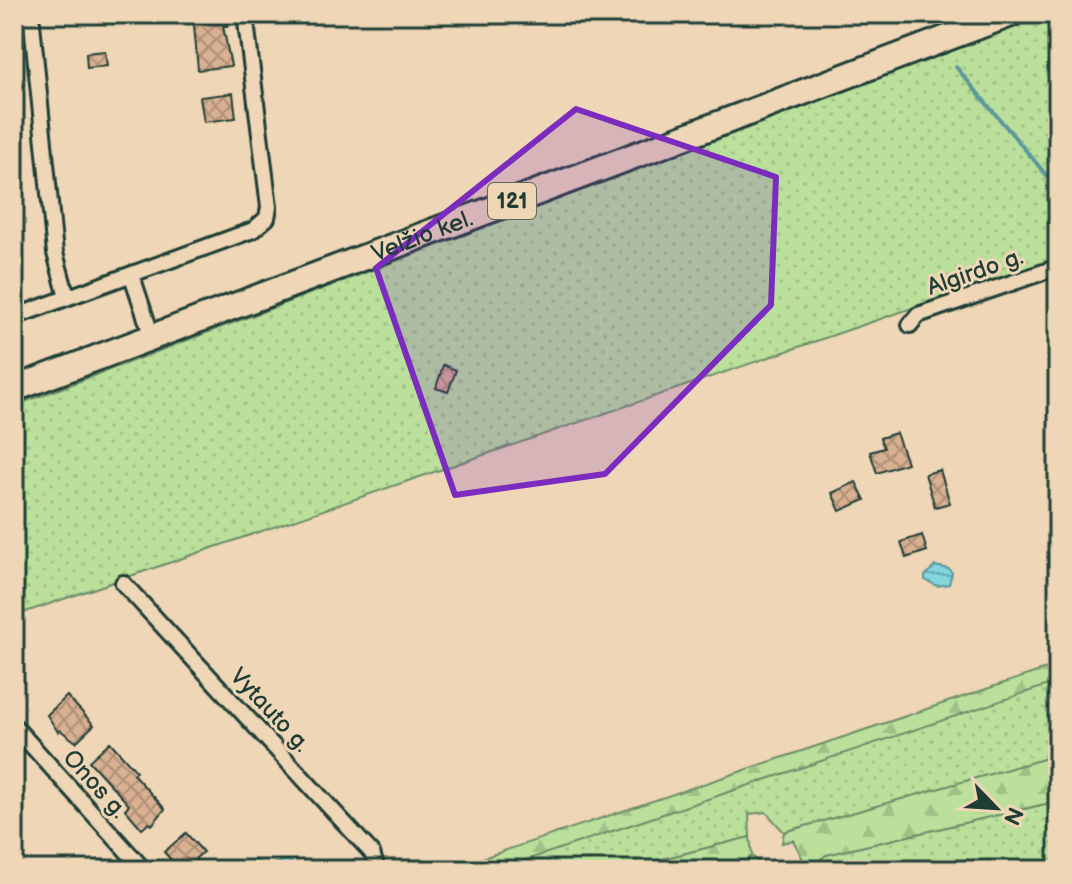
<svg xmlns="http://www.w3.org/2000/svg" width="1072" height="884" font-family="'Balsamiq Sans',sans-serif">
<style>
.grass{fill:url(#grass-dots);stroke:#6c8e68;stroke-width:2}
.forest{fill:url(#forest-firs);stroke:#6c8e68;stroke-width:2}
.water{fill:url(#water-rules);stroke:#5c989a;stroke-width:2}
.lines{fill:none;stroke-linecap:round;stroke-linejoin:round}
.stream{stroke:#5c989a;stroke-width:4}
.building{fill:url(#building-cross-hatch);stroke:#1f3d34;stroke-width:2}
.street-casing{stroke:#1f3d34;stroke-width:20}
.primary-casing{stroke:#1f3d34;stroke-width:30}
.street{stroke:#eed6b6;stroke-width:14}
.primary{stroke:#eed6b6;stroke-width:24}
.marked{fill:#7b2cbf;fill-opacity:0.2;stroke:#7b2cbf;stroke-width:6;stroke-linejoin:round}
.labels{text-anchor:middle;dominant-baseline:central;stroke-width:6;stroke-linejoin:round;paint-order:stroke}
.shield{fill:#eed6b6;stroke:#5d6b5b;stroke-width:2}
.shield-label{font-size:22px;font-weight:bold;fill:#1f3d34}
.street-label{font-size:24px;fill:#1f3d34;stroke:#eed6b6}
</style>
<defs>
<pattern id="grass-dots" width="8" height="8" patternUnits="userSpaceOnUse" patternTransform="scale(2)"><rect width="8" height="8" fill="#bae09b"/><path d="M2 2h.1M6 6h.1" fill="none" stroke="#9fc186" stroke-width="1.8" stroke-linecap="round"/></pattern>
<pattern id="forest-firs" width="22" height="20" patternUnits="userSpaceOnUse" patternTransform="scale(2)"><rect width="22" height="20" fill="#bae09b"/><path d="M5 1l3.5 6h-7zM16 11l3.5 6h-7z" fill="#9fc186"/></pattern>
<pattern id="water-rules" width="6" height="5" patternUnits="userSpaceOnUse" patternTransform="scale(2)"><rect width="6" height="5" fill="#84d5de"/><path d="M0 2.5h6" fill="none" stroke="#6baeb5"/></pattern>
<pattern id="building-cross-hatch" width="8" height="8" patternUnits="userSpaceOnUse" patternTransform="scale(2)"><rect width="8" height="8" fill="#d9b091"/><path d="M0 0l8 8M0 8l8-8" fill="none" stroke="#af9077"/></pattern>
</defs>
<rect width="100%" height="100%" fill="#eed6b6"/>
<filter id="ink" filterUnits="userSpaceOnUse"><feTurbulence type="fractalNoise" baseFrequency=".0125" numOctaves="2"/><feDisplacementMap in="SourceGraphic" scale="16" xChannelSelector="R" yChannelSelector="G"/><feConvolveMatrix kernelMatrix="1 2 1 2 8 2 1 2 1" color-interpolation-filters="sRGB"/></filter>
<g filter="url(#ink)">
<g class="grass">
<polygon points="1047,14 1058,14 1058,258 14,616 14,406"/>
<polygon points="1058,681 1058,755 784,832 766,812 749,814 750,837 619,870 496,870"/>
<polygon points="1058,801 1058,860 1024,870 808,870 826,855"/>
<polygon points="752,856 768,870 731,870"/>
</g>
<g class="forest">
<polygon points="1058,665 1058,681 1048,685 496,870 447,870"/>
<polygon points="1058,755 1058,801 826,855 808,869 793,840 782,843 784,832"/>
<polygon points="750,837 752,856 731,870 619,870"/>
</g>
<g class="water">
<polygon points="935,566 949,569 952,573 949,584 937,586 925,580 925,576"/>
<polygon points="254,860 266,866 288,860 300,870 243,870"/>
</g>
<g class="lines">
<polyline class="stream" points="956,67 1058,189"/>
</g>
<g class="building">
<polygon points="193,14 225,14 227,26 223,26 231,66 198,70"/>
<polygon points="105,51 107,66 87,68 86,53"/>
<polygon points="233,93 236,118 204,122 200,97"/>
<polygon points="443,365 456,370 448,392 436,388"/>
<polygon points="896,433 907,463 877,473 870,452 884,448 880,438"/>
<polygon points="940,470 950,503 935,507 925,474"/>
<polygon points="856,482 865,500 840,511 832,493"/>
<polygon points="922,535 927,551 906,558 901,542"/>
<polygon points="67,696 94,725 76,742 60,730 58,732 47,715"/>
<polygon points="110,742 136,771 133,774 165,809 152,825 149,823 142,829 125,809 129,805 89,761"/>
<polygon points="186,833 203,852 195,859 198,862 189,870 180,870 164,852"/>
</g>
<g class="lines">
<g class="street-casing">
<g id="street">
<polyline points="31,14 55,253 67,297"/>
<polyline points="132,276 152,337"/>
<polyline points="14,317 253,230 267,218 269,207 245,14"/>
<polyline points="910,325 918,315 1058,267"/>
<polyline points="123,583 372,853 377,870"/>
<polyline points="14,726 144,870"/>
</g>
</g>
<g class="primary-casing">
<g id="primary">
<path id="s1" d="M14,389L1011,14"/>
</g>
</g>
<use href="#street" class="street"/>
<use href="#primary" class="primary"/>
</g>
</g>
<path class="marked" d="M576,109L776,177L771,305L605,474L455,495L376,268Z"/>
<g class="labels">
<rect class="shield" x="488" y="183" width="48" height="36" rx="6"/>
<g class="shield-label">
<text x="512" y="201">121</text>
</g>
<g class="street-label">
<text stroke="none"><textPath href="#s1" startOffset="436">Velžio kel.</textPath></text>
<text transform="translate(975 272) rotate(-19)">Algirdo g.</text>
<text transform="translate(270 710) rotate(47)">Vytauto g.</text>
<text transform="translate(95 784) rotate(48)">Onos g.</text>
</g>
</g>
<rect width="1072" height="884" fill="none" stroke="#eed6b6" stroke-width="48"/>
<rect x="24" y="24" width="1024" height="836" fill="none" stroke="#1f3d34" stroke-width="3" filter="url(#ink)"/>
<g transform="translate(996 808) rotate(115)" stroke="#eed6b6" stroke-width="6" paint-order="stroke">
<path d="M0-6L14 30L0 20L-14 30Z" fill="#1f3d34"/>
<text y="-12" font-size="22" font-weight="bold" text-anchor="middle" fill="#1f3d34">N</text>
</g>
</svg>
